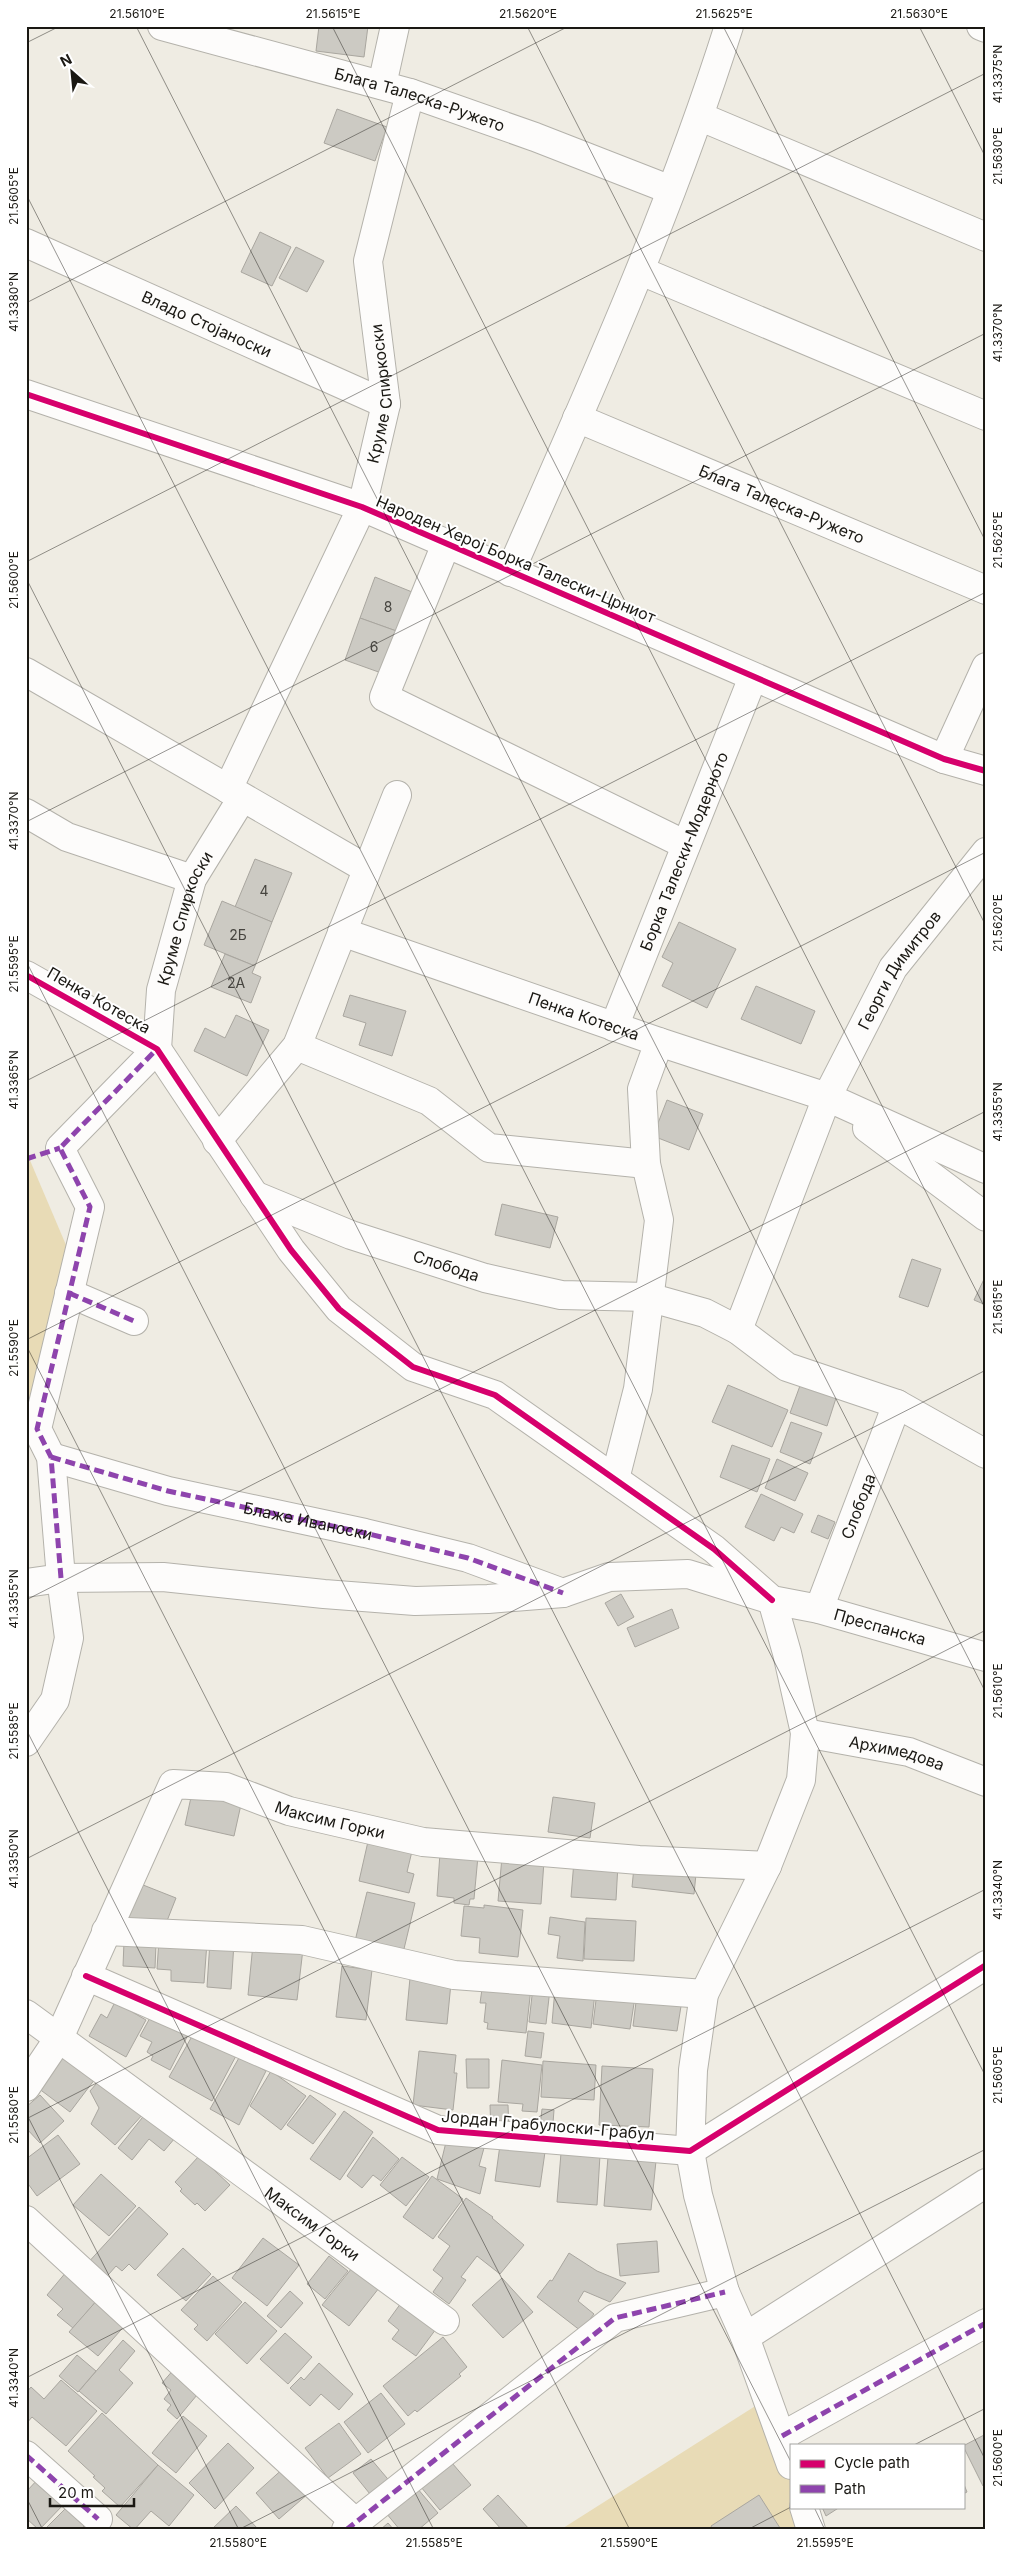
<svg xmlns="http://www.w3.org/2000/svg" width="1012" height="2556" font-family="Inter,sans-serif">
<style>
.green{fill:#e8dbb6}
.building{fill:#cccac3;stroke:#a9a69f}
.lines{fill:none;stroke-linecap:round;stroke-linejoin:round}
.minor-casing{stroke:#b4b2ab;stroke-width:30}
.tertiary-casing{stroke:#b4b2ab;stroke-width:30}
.minor{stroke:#fdfcfb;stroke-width:28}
.tertiary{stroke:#fdfcfb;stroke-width:28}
.quiet{stroke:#8e44ad;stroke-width:5;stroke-dasharray:10 5;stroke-linecap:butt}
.cycleway-casing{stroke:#fff;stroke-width:9}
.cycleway{stroke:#d6006c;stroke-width:6}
.ticks{fill:none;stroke:#1a1813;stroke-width:1;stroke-opacity:0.45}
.labels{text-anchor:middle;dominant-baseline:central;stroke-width:4;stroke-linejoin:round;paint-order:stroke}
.number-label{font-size:14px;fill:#46443f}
.street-label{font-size:16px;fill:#1a1813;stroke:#fff}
.neatline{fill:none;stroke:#1a1813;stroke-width:2}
.ticks-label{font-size:12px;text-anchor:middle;fill:#1a1813}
</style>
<rect width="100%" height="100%" fill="#efece3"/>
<g class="green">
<polygon points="26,1151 66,1245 26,1433"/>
<polygon points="768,2398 791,2465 791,2507 803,2530 560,2530"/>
</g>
<g class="building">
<polygon points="319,26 368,26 364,57 316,51"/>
<polygon points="337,109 387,127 375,161 324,143"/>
<polygon points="260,232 291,247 272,286 241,272"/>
<polygon points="296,247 324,261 307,292 279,278"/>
<polygon points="375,577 417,594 402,633 360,618"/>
<polygon points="360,618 402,633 387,675 345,660"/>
<polygon points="255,859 292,873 272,922 235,907"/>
<polygon points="222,901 272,922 255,966 204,945"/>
<polygon points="679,922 736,949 707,1008 662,986 673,963 662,957"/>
<polygon points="225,954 255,966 252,973 261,977 251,1003 211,987"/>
<polygon points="756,986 815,1011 801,1044 741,1019"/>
<polygon points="350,995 406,1011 392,1056 359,1045 366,1023 343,1016"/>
<polygon points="236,1015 269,1030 247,1076 194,1051 205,1028 225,1038"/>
<polygon points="667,1100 703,1114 689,1150 653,1136"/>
<polygon points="502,1204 558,1217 550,1248 495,1235"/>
<polygon points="912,1259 941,1269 928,1307 899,1297"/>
<polygon points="986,1275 986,1305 974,1300"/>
<polygon points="801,1383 837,1395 827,1426 790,1413"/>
<polygon points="728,1385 788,1410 772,1447 712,1422"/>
<polygon points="791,1422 822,1433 810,1464 780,1452"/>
<polygon points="732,1445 770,1459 757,1492 720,1477"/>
<polygon points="777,1459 808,1473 795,1501 765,1488"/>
<polygon points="761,1494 803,1514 794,1533 781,1527 774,1541 745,1527"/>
<polygon points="818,1515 835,1522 828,1539 811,1532"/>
<polygon points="621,1594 634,1617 618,1626 605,1603"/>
<polygon points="672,1609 679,1628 635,1647 627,1628"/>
<polygon points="193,1788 242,1800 234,1836 185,1825"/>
<polygon points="553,1797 595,1803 590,1838 548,1832"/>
<polygon points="369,1837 413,1847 407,1872 414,1874 409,1893 359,1881"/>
<polygon points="440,1853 478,1856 474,1899 470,1899 469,1905 454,1903 454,1898 437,1896"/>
<polygon points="502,1857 544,1861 541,1904 498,1901"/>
<polygon points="574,1861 618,1864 616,1900 571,1897"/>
<polygon points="634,1867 696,1874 694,1894 632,1887"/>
<polygon points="133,1881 176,1898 165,1926 118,1919"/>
<polygon points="367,1892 415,1903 403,1953 355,1941"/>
<polygon points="484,1905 523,1910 518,1957 479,1953 480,1938 461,1936 464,1906 484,1908"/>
<polygon points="550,1917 585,1922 583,1961 557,1958 560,1936 548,1934"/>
<polygon points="586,1918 636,1921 634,1961 584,1959"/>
<polygon points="159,1939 207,1942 204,1983 171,1981 171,1970 157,1969"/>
<polygon points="210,1941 234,1943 231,1989 207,1987"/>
<polygon points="124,1942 156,1944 155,1968 123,1966"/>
<polygon points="253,1944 303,1949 297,2000 248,1995"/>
<polygon points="342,1966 372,1970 366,2020 336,2017"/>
<polygon points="410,1978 451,1983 447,2024 406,2020"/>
<polygon points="533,1987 550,1989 546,2024 529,2022"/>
<polygon points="531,1988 526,2033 487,2029 488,2023 484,2022 486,2003 480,2003 482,1989"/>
<polygon points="555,1989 595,1993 591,2028 552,2023"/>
<polygon points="597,1992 635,1997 630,2029 593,2024"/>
<polygon points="637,1994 682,2000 677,2031 633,2026"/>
<polygon points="115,2002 146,2020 126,2057 89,2036 101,2014 107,2018"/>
<polygon points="151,2016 188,2035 170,2070 151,2060 153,2056 147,2052 152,2042 140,2036"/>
<polygon points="195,2031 237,2054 212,2101 169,2077"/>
<polygon points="528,2031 544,2033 541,2058 525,2056"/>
<polygon points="67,2051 98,2075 70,2112 38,2088"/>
<polygon points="419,2051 456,2055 454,2073 457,2073 453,2110 413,2105"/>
<polygon points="240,2056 266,2071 239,2125 210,2109"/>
<polygon points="466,2059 489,2059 489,2088 467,2088"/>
<polygon points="502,2060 542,2065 537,2112 522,2111 523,2104 498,2102"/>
<polygon points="543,2061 596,2065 594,2100 541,2097"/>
<polygon points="602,2066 653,2069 649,2127 599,2125"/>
<polygon points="271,2071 306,2096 281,2130 250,2106"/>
<polygon points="103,2076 144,2113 115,2145 91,2124 99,2108 90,2091"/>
<polygon points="40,2095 64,2121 40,2143 26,2128 26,2107"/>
<polygon points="310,2095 336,2114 313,2144 287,2125"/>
<polygon points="490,2105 508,2105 509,2132 491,2133"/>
<polygon points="542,2109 554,2110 552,2136 539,2135"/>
<polygon points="344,2111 373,2132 340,2180 310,2159"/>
<polygon points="146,2113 175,2138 164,2151 149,2139 132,2160 118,2148"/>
<polygon points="58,2135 80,2164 37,2196 26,2181 26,2159"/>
<polygon points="373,2137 399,2159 381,2181 373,2175 362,2188 347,2176"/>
<polygon points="447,2138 484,2148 479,2166 486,2168 480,2194 437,2179"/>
<polygon points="500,2145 545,2152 540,2187 495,2181"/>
<polygon points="561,2153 600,2155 597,2205 557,2202"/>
<polygon points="199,2156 230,2185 205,2211 197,2203 195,2205 180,2191 182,2189 175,2182"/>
<polygon points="402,2157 429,2177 406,2206 380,2185"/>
<polygon points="608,2157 656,2161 651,2210 604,2206"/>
<polygon points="101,2174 136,2206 109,2236 73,2205"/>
<polygon points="432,2176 463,2199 433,2239 403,2217"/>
<polygon points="466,2198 493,2217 492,2218 524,2245 500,2274 477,2256 461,2277 466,2280 449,2304 433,2292 443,2278 433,2270 450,2246 438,2237"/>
<polygon points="139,2207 168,2234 135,2270 129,2264 122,2271 116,2266 102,2282 85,2266"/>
<polygon points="263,2238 299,2265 267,2306 232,2278"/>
<polygon points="657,2241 659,2272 620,2276 617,2244"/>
<polygon points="183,2248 211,2274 186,2301 157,2275"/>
<polygon points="569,2253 597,2271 626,2283 610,2302 584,2291 578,2301 594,2314 581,2331 537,2297 550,2280 552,2281"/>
<polygon points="329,2256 348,2271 325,2299 307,2284"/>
<polygon points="352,2268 379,2288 349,2326 322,2305"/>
<polygon points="67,2271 99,2298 73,2328 57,2315 63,2309 47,2295"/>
<polygon points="213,2276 242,2302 207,2341 194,2329 198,2325 181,2310"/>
<polygon points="502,2278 533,2312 503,2338 472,2305"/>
<polygon points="290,2291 303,2303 281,2328 267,2316"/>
<polygon points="99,2298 127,2323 98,2356 69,2332"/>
<polygon points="245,2302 277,2331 247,2364 215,2334"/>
<polygon points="401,2303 436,2329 416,2356 392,2339 399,2330 388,2321"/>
<polygon points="285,2333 312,2357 288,2384 260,2359"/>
<polygon points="443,2337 467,2367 459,2374 461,2376 417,2412 415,2410 408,2416 383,2386"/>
<polygon points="123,2340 135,2351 119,2370 133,2383 106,2414 79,2391"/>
<polygon points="77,2355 96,2371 78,2392 59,2376"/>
<polygon points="319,2363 353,2394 339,2410 321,2394 310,2406 290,2388 301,2377 304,2380"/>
<polygon points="175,2368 202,2389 177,2419 167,2410 171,2405 164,2399 171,2390 162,2383"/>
<polygon points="61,2380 97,2411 66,2446 32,2417 26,2424 26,2393 31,2387 44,2399"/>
<polygon points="381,2393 405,2424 368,2453 344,2422"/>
<polygon points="102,2413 158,2465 120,2507 102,2491 105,2488 93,2477 95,2476 68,2451"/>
<polygon points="183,2416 207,2436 176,2473 152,2453"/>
<polygon points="339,2423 361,2454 328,2478 305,2448"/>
<polygon points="986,2434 986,2485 983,2486 963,2446"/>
<polygon points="228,2443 254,2468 215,2509 189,2483"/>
<polygon points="446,2456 471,2485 440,2510 416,2481"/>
<polygon points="371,2459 392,2484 374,2499 353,2473"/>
<polygon points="158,2465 194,2495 169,2526 151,2511 134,2530 116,2515"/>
<polygon points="286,2466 309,2493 279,2519 256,2493"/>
<polygon points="39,2478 65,2503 39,2530 26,2518 26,2492"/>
<polygon points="412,2482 438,2513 418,2530 400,2530 382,2508"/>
<polygon points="963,2482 967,2492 963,2494"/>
<polygon points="498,2495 530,2530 502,2530 483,2509"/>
<polygon points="759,2495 780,2528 777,2530 713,2530 711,2526"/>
<polygon points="70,2504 88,2522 80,2530 44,2530"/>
<polygon points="236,2506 259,2530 211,2530"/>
<polygon points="822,2507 840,2507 826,2516"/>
<polygon points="388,2523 394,2530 380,2530"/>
</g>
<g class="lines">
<g class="minor-casing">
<g id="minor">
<path id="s1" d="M162,26L410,93L535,137L671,190"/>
<polyline points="382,85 395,26"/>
<polyline points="701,117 986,237"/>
<path id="s2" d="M26,243L386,404"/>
<polyline points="641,271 986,416"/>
<polyline points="26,394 362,507 944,759 986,771"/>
<path id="s3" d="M577,418L986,590"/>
<polyline points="446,544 384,697 686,845"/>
<path d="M510,572C589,392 670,213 729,26"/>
<polyline points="26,672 367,869"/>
<polyline points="944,759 986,667"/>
<path id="s4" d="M228,789L362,507L386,404L368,261L410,93"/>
<polyline points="26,813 67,837 192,879"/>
<path id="s5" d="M342,932L659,1042L827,1097L986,1169"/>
<path id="s6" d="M26,975L157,1049L291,1250L339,1309L413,1367L495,1395L714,1549L772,1600L819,1609L986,1657"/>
<path id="s7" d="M614,1027L753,677"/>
<polyline points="297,1046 429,1101 489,1148 646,1164"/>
<path id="s8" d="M157,1049L161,990L192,879L242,798"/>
<polyline points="867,1128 986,1217"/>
<polyline points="217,1141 297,1046 397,795"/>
<path id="s9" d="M254,1195L351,1235L485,1278L561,1295L648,1297L705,1313L738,1330L787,1367L897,1404L986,1454"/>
<polyline points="69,1293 134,1321"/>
<path id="s10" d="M738,1330L827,1097L893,968L986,852"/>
<polyline points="51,1457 168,1491 365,1533 468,1558 563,1593"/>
<polyline points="615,1479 638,1389 659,1220 646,1164 642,1089 659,1042"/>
<path id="s11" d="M819,1609L897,1404"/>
<path id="s12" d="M805,1733L909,1752L986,1782"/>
<polyline points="26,1742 55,1700 69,1638 61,1578 51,1457 37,1429 90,1207 60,1148 157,1049"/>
<polyline points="106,1931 302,1940 454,1975 704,1994"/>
<polyline points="86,1976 438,2130 690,2151 986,1965"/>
<path id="s13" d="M26,2014L445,2321"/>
<path id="s14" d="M26,2087L59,2038L173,1784L226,1787L289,1811L423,1842L639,1860L767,1866"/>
<polyline points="26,2220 356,2523"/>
<polyline points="745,2337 986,2183"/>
<polyline points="782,2436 986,2323"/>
<polyline points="26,2455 98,2519"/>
<polyline points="346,2530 615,2318 725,2292"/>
</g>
</g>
<g class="tertiary-casing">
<g id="tertiary">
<polyline points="981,26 986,28"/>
<polyline points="26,1583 61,1578 163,1577 324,1594 415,1601 488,1599 563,1593 609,1577 688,1574 772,1600 787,1653 805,1733 801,1780 767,1866 704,1994 693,2070 690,2151 698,2195 725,2292 745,2337 791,2465"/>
<polyline points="804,2507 811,2530"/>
</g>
</g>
<use href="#minor" class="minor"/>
<use href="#tertiary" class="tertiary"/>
<g class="quiet">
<polyline points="26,1159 60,1148"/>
<polyline points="69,1293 134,1321"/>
<path id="s15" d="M51,1457L168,1491L365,1533L468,1558L563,1593"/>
<polyline points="61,1578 51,1457 37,1429 90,1207 60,1148 157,1049"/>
<polyline points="782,2436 986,2323"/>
<polyline points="26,2455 98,2519"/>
<polyline points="346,2530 615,2318 725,2292"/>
</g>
<g class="cycleway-casing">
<g id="cycleway">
<polyline points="26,394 362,507 944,759 986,771"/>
<polyline points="26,975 157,1049 291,1250 339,1309 413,1367 495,1395 714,1549 772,1600"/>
<polyline points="86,1976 438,2130 690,2151 986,1965"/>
</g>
</g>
<use href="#cycleway" class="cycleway"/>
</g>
<path class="ticks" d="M136,26L986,1693M332,26L986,1310M527,26L986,926M723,26L986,542M919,26L986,158M26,43L60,26M26,194L986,2077M26,303L569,26M26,562L986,73M26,578L986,2461M26,822L986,333M26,961L791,2462M26,1081L986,592M26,1340L986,852M26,1345L630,2530M26,1600L986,1111M26,1729L434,2530M26,1859L986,1370M26,2113L239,2530M26,2119L986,1630M26,2378L986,1889M914,2445L986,2408M26,2497L43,2530M814,2507L825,2530M238,2530L986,2149M747,2530L791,2507"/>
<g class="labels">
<g class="number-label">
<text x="388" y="606">8</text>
<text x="374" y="646">6</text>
<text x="264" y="890">4</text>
<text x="238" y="934">2Б</text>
<text x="236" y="982">2А</text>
</g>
<g class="street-label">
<text stroke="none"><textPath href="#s1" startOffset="268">Блага Талеска-Ружето</textPath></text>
<text stroke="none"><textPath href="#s2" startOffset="198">Владо Стојаноски</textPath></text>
<text stroke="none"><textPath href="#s4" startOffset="428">Круме Спиркоски</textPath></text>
<text stroke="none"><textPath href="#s3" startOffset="222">Блага Талеска-Ружето</textPath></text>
<text transform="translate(516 559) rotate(23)">Народен Херој Борка Талески-Црниот</text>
<text stroke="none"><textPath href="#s7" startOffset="189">Борка Талески-Модерното</textPath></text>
<text stroke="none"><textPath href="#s8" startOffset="135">Круме Спиркоски</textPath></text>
<text stroke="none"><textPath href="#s10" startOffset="396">Георги Димитров</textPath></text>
<text transform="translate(99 1000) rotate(30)">Пенка Котеска</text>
<text stroke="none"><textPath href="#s5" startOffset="256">Пенка Котеска</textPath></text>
<text stroke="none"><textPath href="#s9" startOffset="205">Слобода</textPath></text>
<text stroke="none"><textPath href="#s11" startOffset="110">Слобода</textPath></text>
<text stroke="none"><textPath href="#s15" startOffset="265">Блаже Иваноски</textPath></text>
<text stroke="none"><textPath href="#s6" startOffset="1105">Преспанска</textPath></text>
<text stroke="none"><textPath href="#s12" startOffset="94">Архимедова</textPath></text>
<text stroke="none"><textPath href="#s14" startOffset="500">Максим Горки</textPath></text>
<text transform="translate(548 2125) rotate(5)">Јордан Грабулоски-Грабул</text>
<text stroke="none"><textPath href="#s13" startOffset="355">Максим Горки</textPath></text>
</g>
</g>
<rect width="1012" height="2556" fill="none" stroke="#ffffff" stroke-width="55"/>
<rect x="790" y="2444" width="175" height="65" fill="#ffffff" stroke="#a3a3a1"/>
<rect x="800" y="2460" width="25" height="8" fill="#d6006c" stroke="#a3a3a1"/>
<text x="834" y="2468" font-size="15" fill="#1a1813">Cycle path</text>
<rect x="800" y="2485" width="25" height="8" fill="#8e44ad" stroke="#a3a3a1"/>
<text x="834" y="2494" font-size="15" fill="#1a1813">Path</text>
<g transform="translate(72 72) rotate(333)" stroke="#ffffff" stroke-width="4" paint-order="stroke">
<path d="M0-4L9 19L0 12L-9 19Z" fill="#1a1813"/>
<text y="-8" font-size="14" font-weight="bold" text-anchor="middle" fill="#1a1813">N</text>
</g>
<path d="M50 2498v8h84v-8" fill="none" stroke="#1a1813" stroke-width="2.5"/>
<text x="58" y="2498" font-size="15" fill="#1a1813" stroke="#ffffff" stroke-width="4" paint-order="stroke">20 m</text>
<rect x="28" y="28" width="956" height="2500" class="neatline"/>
<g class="ticks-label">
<text x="137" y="18">21.5610°E</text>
<text x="333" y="18">21.5615°E</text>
<text x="528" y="18">21.5620°E</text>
<text x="724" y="18">21.5625°E</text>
<text x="919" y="18">21.5630°E</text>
<text transform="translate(998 74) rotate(-90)" y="4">41.3375°N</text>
<text transform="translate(998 156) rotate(-90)" y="4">21.5630°E</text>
<text transform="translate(14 196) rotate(-90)" y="4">21.5605°E</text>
<text transform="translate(14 302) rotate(-90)" y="4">41.3380°N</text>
<text transform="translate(998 333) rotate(-90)" y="4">41.3370°N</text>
<text transform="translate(998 540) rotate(-90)" y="4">21.5625°E</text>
<text transform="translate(14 580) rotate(-90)" y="4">21.5600°E</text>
<text transform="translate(14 821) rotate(-90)" y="4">41.3370°N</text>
<text transform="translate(998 923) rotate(-90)" y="4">21.5620°E</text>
<text transform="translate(14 964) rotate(-90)" y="4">21.5595°E</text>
<text transform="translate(14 1080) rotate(-90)" y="4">41.3365°N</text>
<text transform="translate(998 1112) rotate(-90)" y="4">41.3355°N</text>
<text transform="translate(998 1307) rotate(-90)" y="4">21.5615°E</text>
<text transform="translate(14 1348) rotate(-90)" y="4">21.5590°E</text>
<text transform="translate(14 1599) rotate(-90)" y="4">41.3355°N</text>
<text transform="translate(998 1691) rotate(-90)" y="4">21.5610°E</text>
<text transform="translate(14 1731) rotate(-90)" y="4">21.5585°E</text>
<text transform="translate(14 1859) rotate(-90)" y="4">41.3350°N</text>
<text transform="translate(998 1890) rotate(-90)" y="4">41.3340°N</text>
<text transform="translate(998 2075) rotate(-90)" y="4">21.5605°E</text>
<text transform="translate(14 2115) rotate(-90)" y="4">21.5580°E</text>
<text transform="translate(14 2378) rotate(-90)" y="4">41.3340°N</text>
<text transform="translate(998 2458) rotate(-90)" y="4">21.5600°E</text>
<text x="238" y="2547">21.5580°E</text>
<text x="434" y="2547">21.5585°E</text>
<text x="629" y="2547">21.5590°E</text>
<text x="825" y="2547">21.5595°E</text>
</g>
</svg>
